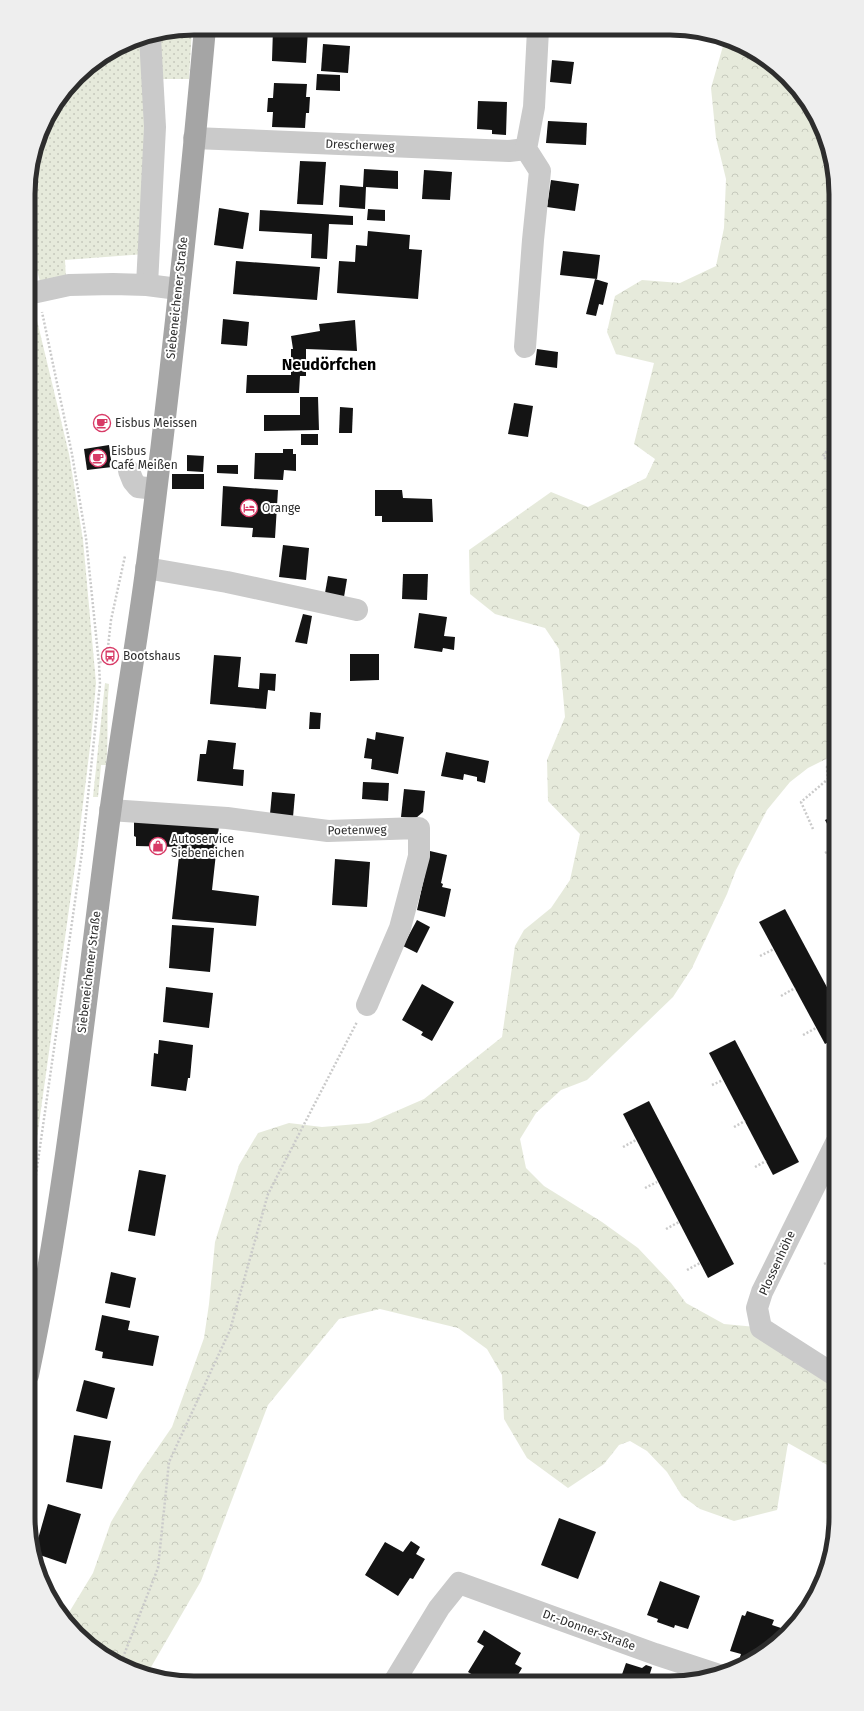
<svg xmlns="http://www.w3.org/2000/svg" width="864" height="1711" font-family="'Fira Sans',sans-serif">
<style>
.grass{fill:url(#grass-dots)}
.forest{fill:url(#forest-crowns)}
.building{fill:#141414}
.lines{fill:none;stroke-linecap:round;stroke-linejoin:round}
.path{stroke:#cacaca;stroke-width:2.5;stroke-dasharray:2 2;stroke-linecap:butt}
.minor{stroke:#cacaca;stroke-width:22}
.major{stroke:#a5a5a5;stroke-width:22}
.labels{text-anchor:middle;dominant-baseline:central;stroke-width:4;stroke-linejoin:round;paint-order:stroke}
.street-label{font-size:12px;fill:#2d2d2d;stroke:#fff}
.poi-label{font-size:12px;fill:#2d2d2d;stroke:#fff;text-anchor:start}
.district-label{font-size:16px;font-weight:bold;fill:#000;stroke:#fff}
.rim{fill:none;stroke:#2d2d2d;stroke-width:5}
</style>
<defs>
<pattern id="grass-dots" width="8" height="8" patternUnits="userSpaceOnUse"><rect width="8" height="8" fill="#e6eadb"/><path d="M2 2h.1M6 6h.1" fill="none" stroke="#c6c9bc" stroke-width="1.8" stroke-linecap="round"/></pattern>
<pattern id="forest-crowns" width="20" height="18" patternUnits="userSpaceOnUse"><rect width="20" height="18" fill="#e6eadb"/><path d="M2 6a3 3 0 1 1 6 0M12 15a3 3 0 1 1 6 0" fill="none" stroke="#c6c9bc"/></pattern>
</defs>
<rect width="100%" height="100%" fill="#fff"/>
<g class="grass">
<polygon points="192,28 189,79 158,79 145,254 65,260 66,279 41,285 29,241 29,172 45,120 84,69 131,41"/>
<polygon points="29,287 69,454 83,540 96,683 91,739 77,852 28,1202"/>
<path d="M105,683L109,684C106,712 109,738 106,765H101L98,797H93Z"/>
<polygon points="836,1432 836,1468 829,1466"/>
</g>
<polygon class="forest" points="725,39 744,45 780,69 808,102 827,141 836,194 836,754 808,768 790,782 767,810 736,870 727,894 692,968 673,997 587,1080 561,1090 536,1113 520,1139 526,1168 544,1186 602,1222 638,1248 671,1283 686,1303 724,1324 756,1327 761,1333 836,1389 836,1432 829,1466 788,1443 777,1510 734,1521 700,1509 682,1496 667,1472 647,1451 630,1441 619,1445 604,1464 568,1488 527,1458 504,1419 502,1375 487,1349 458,1328 380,1309 339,1319 268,1405 201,1581 147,1674 121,1666 85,1642 65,1619 93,1573 111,1522 139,1475 172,1427 204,1338 209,1304 215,1242 239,1165 258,1133 289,1123 322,1127 369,1123 424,1099 502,1037 515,946 524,930 551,908 570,880 580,834 548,801 547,760 565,717 559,649 545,628 495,614 470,594 469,550 551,492 588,507 646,478 655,459 634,444 654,363 616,354 607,332 615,296 642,280 680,283 716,266 724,228 726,179 716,138 711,88"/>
<g class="building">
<polygon points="273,28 308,29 306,63 272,61"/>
<polygon points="323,44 350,46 348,73 321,71"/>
<polygon points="552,60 574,62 571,84 550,82"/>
<polygon points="317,74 340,75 340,91 316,90"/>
<polygon points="274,83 307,84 306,97 310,97 309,113 306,113 305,128 272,127 273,112 267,112 268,98 273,98"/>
<polygon points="478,101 507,102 506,135 492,134 492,130 477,129"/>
<polygon points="548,121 587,123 586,145 546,143"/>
<polygon points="300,161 326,162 323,205 297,204"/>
<polygon points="364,169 398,171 398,189 366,187 365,209 339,207 340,185 363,187"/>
<polygon points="424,170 452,172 450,200 422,199"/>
<polygon points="551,180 579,184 575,211 547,207"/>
<polygon points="219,208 249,213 243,249 214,245"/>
<polygon points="368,209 385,210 385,221 367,220"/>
<polygon points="260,210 353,216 353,225 329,224 327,259 311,258 312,234 259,231"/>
<polygon points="368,231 410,235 409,249 422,250 418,299 337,293 339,261 355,262 356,245 367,246"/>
<polygon points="563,251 600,255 597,279 560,275"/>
<polygon points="236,261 320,267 317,300 233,294"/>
<polygon points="595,279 608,283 603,305 599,304 596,316 586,314"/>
<polygon points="223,319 249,322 247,346 221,344"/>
<polygon points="355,320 357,351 306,349 306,376 300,376 299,393 246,393 247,375 291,375 291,349 293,349 291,336 320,331 319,324"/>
<polygon points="537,349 558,352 557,368 535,365"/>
<polygon points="300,397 318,397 319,430 264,431 264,415 300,415"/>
<polygon points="514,403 533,406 528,437 508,434"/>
<polygon points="340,407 353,408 352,433 339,433"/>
<rect x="301" y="434" width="17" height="11"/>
<polygon points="109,445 112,467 87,470 84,449"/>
<polygon points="283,449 293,449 293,454 296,454 296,471 284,470 283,480 254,479 255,453 283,453"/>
<polygon points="187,455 204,456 203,472 187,471"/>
<polygon points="217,465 238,465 238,474 217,473"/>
<rect x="172" y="474" width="32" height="15"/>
<polygon points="223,486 278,490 275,538 252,537 253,528 221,526"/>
<polygon points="375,490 402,490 403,498 432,499 433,522 382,522 382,516 375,516"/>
<polygon points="283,545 309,548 306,580 279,577"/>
<polygon points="403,574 428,574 427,600 402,599"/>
<polygon points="328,576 347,579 344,597 325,593"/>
<polygon points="419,613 447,617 444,636 455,637 454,650 443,648 442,652 414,648"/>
<polygon points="303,614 312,616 307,644 295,642"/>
<polygon points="350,654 379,654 379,680 350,681"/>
<polygon points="214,655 241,657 238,687 259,689 260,673 276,674 275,691 268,690 266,709 210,704"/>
<polygon points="310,712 321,713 320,729 309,729"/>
<polygon points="376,732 404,737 398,774 371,769 372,759 364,758 367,738 375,740"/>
<polygon points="208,740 236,743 233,769 244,770 243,786 197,781 200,754 206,754"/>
<polygon points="446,752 489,761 485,783 477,781 477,777 464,774 463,780 441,776"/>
<polygon points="363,782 389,783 388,801 362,799"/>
<polygon points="404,789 425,791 423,812 416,818 401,817"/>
<polygon points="272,792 295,794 293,817 270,814"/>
<polygon points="836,815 836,840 825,820"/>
<polygon points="134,816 219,826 212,890 259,896 256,926 172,919 180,847 136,846 136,837 134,836"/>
<polygon points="430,851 447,855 441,883 443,884 442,887 451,889 445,917 417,910"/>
<polygon points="335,859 370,862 367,907 332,905"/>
<polygon points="785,909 836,1004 836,1038 825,1044 759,922"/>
<polygon points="417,920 430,927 417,953 403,946"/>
<polygon points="172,925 214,928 210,972 169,968"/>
<polygon points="422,984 454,1002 432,1041 421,1035 423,1032 402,1020"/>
<polygon points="166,987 213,993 209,1028 163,1022"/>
<polygon points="159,1040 193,1045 190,1078 188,1078 186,1091 151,1086 154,1053 158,1054"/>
<polygon points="735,1040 799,1162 773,1175 709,1053"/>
<polygon points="649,1101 734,1264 708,1278 623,1114"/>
<polygon points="139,1170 166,1175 155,1236 128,1231"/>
<polygon points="836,1233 836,1247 830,1236"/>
<polygon points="111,1272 136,1278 130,1308 105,1303"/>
<polygon points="102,1315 130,1321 128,1330 159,1336 153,1366 102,1358 103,1352 95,1350"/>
<polygon points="84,1380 115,1388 107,1419 76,1411"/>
<polygon points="74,1435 111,1441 102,1489 66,1482"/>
<polygon points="48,1504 81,1514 66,1564 34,1553"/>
<polygon points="559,1518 596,1532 578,1579 541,1565"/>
<polygon points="411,1541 420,1547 416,1554 425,1559 413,1579 410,1578 398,1596 365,1575 385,1542 403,1552"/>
<polygon points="660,1581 700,1596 688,1629 675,1625 674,1628 657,1622 658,1619 647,1615"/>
<polygon points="747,1611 774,1620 772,1625 784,1629 781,1638 763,1655 751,1661 740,1657 741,1654 730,1651 742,1615 745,1616"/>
<polygon points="484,1630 521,1653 515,1664 522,1668 513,1683 507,1679 505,1683 485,1682 468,1672 484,1646 477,1642"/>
<polygon points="626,1663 642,1668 646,1665 652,1667 647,1683 619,1683"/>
</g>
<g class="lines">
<g class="path">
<polyline points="29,259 33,272"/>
<polyline points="836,465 823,457 836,436"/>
<polyline points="100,663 108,647 111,620 125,556"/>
<polyline points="813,829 801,802 828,779 827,767 836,754"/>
<polyline points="825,853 836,847"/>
<polyline points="760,956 774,949"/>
<polyline points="781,996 795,988"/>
<polyline points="803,1035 816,1028"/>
<polyline points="712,1085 723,1080"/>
<polyline points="734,1127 745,1121"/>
<polyline points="623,1147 636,1140"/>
<polyline points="755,1167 766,1161"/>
<polyline points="645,1188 657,1182"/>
<polyline points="666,1229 679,1222"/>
<polyline points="28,1231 82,852 100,684 99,664 86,538 72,454 42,312"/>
<polyline points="824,1264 836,1258"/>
<polyline points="687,1270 700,1263"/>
<polyline points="120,1665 158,1568 169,1462 230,1330 268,1194 357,1022"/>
</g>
<g class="minor">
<polyline points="194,138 509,151 526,149"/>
<polyline points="147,285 155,127 150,37"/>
<polyline points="37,292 69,285 113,284 147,285 178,289"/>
<polyline points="525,347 533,240 540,171 526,149 534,107 538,30"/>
<polyline points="129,471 133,481 138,487 156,489"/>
<polyline points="146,568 227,582 357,610"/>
<polyline points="110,810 227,818 328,831 419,828 419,856 400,928 367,1005"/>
<polyline points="836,1376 761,1328 757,1308 762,1292 836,1143"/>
<polyline points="394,1682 439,1608 459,1583 655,1654 719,1675"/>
</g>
<path class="major" d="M28,1375C67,1190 85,1001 110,814C121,731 136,648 147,564C170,386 189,207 205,28"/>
</g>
<defs>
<g id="cafe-ring" transform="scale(0.9)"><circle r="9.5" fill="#fff" stroke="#d83b67" stroke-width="1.5"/><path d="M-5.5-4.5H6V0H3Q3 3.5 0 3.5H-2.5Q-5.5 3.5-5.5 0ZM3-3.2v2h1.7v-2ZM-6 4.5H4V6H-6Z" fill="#d83b67"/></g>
<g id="hotel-ring" transform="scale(0.9)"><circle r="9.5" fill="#fff" stroke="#d83b67" stroke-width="1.5"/><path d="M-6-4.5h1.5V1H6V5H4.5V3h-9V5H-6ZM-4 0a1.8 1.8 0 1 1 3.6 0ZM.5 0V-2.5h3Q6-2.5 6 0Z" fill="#d83b67"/></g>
<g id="bus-ring" transform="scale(0.9)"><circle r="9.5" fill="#fff" stroke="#d83b67" stroke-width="1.5"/><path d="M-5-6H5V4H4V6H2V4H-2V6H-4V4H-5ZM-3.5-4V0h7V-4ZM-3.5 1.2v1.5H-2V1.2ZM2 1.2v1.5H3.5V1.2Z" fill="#d83b67"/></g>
<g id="shop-ring" transform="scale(0.9)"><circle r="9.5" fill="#fff" stroke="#d83b67" stroke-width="1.5"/><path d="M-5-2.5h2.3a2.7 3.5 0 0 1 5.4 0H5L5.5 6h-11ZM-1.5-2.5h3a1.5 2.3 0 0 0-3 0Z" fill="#d83b67"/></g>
</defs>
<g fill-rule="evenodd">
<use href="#cafe-ring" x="102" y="423"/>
<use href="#cafe-ring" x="98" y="458"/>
<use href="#hotel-ring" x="249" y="508"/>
<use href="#bus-ring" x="110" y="656"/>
<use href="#shop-ring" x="158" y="846"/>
</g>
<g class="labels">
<g class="street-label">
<text transform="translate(360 145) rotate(2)">Drescherweg</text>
<text transform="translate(177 298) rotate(-84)">Siebeneichener Straße</text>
<text transform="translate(357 830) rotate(-1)">Poetenweg</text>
<text transform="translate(89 972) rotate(-83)">Siebeneichener Straße</text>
<text transform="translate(777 1263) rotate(-65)">Plossenhöhe</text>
<text transform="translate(589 1630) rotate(20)">Dr.-Donner-Straße</text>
</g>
<g class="poi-label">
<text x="115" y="423">Eisbus Meissen</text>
<text x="111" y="451">Eisbus<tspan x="111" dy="14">Café Meißen</tspan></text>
<text x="262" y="508">Orange</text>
<text x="123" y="656">Bootshaus</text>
<text x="171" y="839">Autoservice<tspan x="171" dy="14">Siebeneichen</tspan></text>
</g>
<g class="district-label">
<text x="329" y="364">Neudörfchen</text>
</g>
</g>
<path d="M0 0H864V1711H0ZM194 35H670A159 159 0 0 1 829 194V1517A159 159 0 0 1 670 1676H194A159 159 0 0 1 35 1517V194A159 159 0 0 1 194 35Z" fill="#eee" fill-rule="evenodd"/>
<path class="rim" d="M194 35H670A159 159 0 0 1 829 194V1517A159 159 0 0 1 670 1676H194A159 159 0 0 1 35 1517V194A159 159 0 0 1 194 35Z"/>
</svg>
